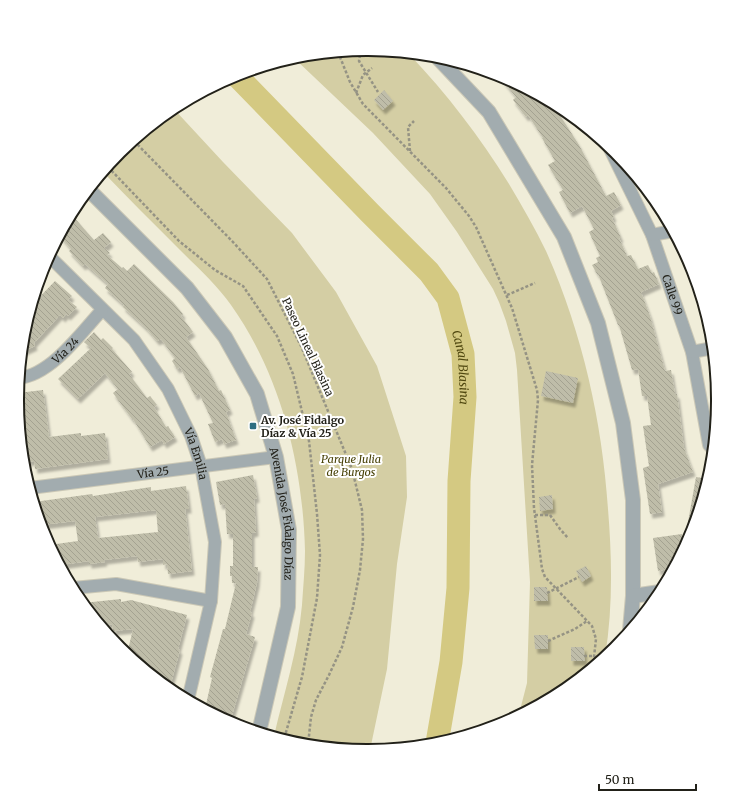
<svg xmlns="http://www.w3.org/2000/svg" width="735" height="800" font-family="Merriweather,serif">
<style>
.park{fill:#d4cea4}
.lines{fill:none;stroke-linecap:round;stroke-linejoin:round}
.river{stroke:#d4c982;stroke-width:23}
.building{fill:url(#building-back-hatch);fill-rule:evenodd;filter:url(#shadow)}
.minor-casing{stroke:#cbc8b6;stroke-width:14}
.tertiary-casing{stroke:#cbc8b6;stroke-width:16}
.path{stroke:#959384;stroke-width:2.5;stroke-dasharray:3 2;stroke-linecap:butt}
.minor{stroke:#a2acaf;stroke-width:12}
.tertiary{stroke:#a2acaf;stroke-width:14}
.poi-dot{fill:#2d6d81;stroke:#fff;stroke-width:1.5}
.labels{text-anchor:middle;dominant-baseline:central;stroke-width:4;stroke-linejoin:round;paint-order:stroke}
.street-label{font-size:11px;fill:#222119;stroke:#fff}
.poi-label{font-size:11px;font-weight:bold;fill:#222119;stroke:#fff;text-anchor:start}
.park-label{font-size:11px;font-style:italic;fill:#474005;stroke:#fff}
.water-label{font-size:12px;font-style:italic;fill:#504810;stroke:#fff}
.rim{fill:none;stroke:#222119;stroke-width:2}
</style>
<defs>
<pattern id="building-back-hatch" width="6" height="6" patternUnits="userSpaceOnUse"><rect width="6" height="6" fill="#bfbda9"/><path d="M-1 5l2 2M0 0l6 6M5-1l2 2" fill="none" stroke="#a4a291"/></pattern>
<filter id="shadow"><feDropShadow dx="2.5" dy="4.5" stdDeviation="1" flood-color="#0004"/></filter>
</defs>
<rect width="100%" height="100%" fill="#f0edd9"/>
<g class="park">
<path d="M368,50L409,54C447,94 480,137 509,184C522,206 535,228 546,251C582,332 602,420 608,509C612,558 613,608 605,657L562,692L519,714L527,683L530,582L517,370L515,353L506,321L499,302L493,289L457,232L430,194L373,133L294,58L299,56Z"/>
<path d="M173,108L223,162L292,233L336,292L377,366L406,456L407,497L397,564L387,669L370,750L299,744L274,736C284,693 298,650 302,605C303,588 305,569 305,551C303,466 281,375 231,305C217,285 197,267 179,249C154,224 128,198 103,172L120,152Z"/>
</g>
<g class="lines">
<path class="river" id="s1" d="M236,75L370,213L429,272L448,298L463,354L465,397L459,481L458,588L451,662L437,743"/>
</g>
<g class="building">
<polygon points="498,75 552,103 579,145 606,196 614,192 621,205 611,211 614,217 612,218 621,238 619,238 627,256 631,255 638,269 648,265 652,273 654,272 659,284 641,292 650,316 665,371 671,370 675,394 677,394 684,448 693,472 658,484 662,512 650,514 643,468 649,466 643,426 651,425 647,396 642,396 638,369 632,370 619,325 618,325 598,274 597,274 592,265 598,262 596,258 600,256 589,232 594,229 582,206 570,213 559,192 563,190 548,165 555,161 542,138 543,138 528,115 526,117 513,100 516,97"/>
<polygon points="384,90 393,101 383,110 374,100"/>
<polygon points="71,214 94,240 103,233 111,242 104,248 110,253 107,255 122,268 123,267 127,271 134,264 173,302 183,314 181,316 193,332 186,337 208,369 219,391 221,390 230,410 226,412 236,440 224,444 222,439 215,442 208,424 213,423 199,393 195,396 180,367 177,369 172,361 175,358 161,339 157,341 146,328 123,307 124,305 105,288 108,284 85,264 83,266 69,251 71,249 60,236"/>
<polygon points="55,281 72,296 68,300 77,307 68,316 66,314 63,318 60,315 34,343 35,346 22,352 24,331 32,305"/>
<polygon points="94,332 101,340 103,338 113,348 112,349 132,372 129,374 147,398 150,396 157,405 154,407 166,427 168,426 175,437 164,444 162,440 150,447 133,419 132,419 113,393 118,389 105,373 78,399 58,379 91,348 84,342"/>
<polygon points="546,371 578,378 573,403 541,396"/>
<polygon points="43,390 49,437 81,433 81,436 105,433 108,459 35,469 34,461 23,462 17,400 18,393"/>
<polygon points="253,475 257,498 254,499 256,532 252,533 252,567 258,567 257,583 250,612 252,613 246,634 255,637 230,722 205,709 212,678 210,677 223,629 225,629 236,583 232,583 232,576 230,576 230,566 233,566 233,534 227,534 225,504 220,505 216,482"/>
<polygon points="696,477 708,479 695,523 688,522"/>
<path d="M186,486L189,509H185L192,571L168,574L167,564L163,565V559L138,562L137,556L104,560L105,562L89,564V561L60,565L49,545L78,541L75,521L41,525L34,502L92,494L93,496L151,487V491ZM156,510L158,532L98,538L95,517Z"/>
<polygon points="552,495 553,509 540,511 539,497"/>
<polygon points="682,534 684,547 673,568 658,571 653,538"/>
<polygon points="586,566 591,576 582,582 576,571"/>
<polygon points="534,587 547,587 548,601 534,601"/>
<polygon points="121,599 121,602 131,600 187,615 178,649 180,650 171,683 158,679 127,654 133,629 113,631 112,624 102,626 83,603"/>
<polygon points="534,635 548,635 548,649 535,649"/>
<polygon points="571,647 584,647 585,661 571,661"/>
</g>
<g class="lines">
<g class="minor-casing">
<g id="minor">
<path id="s2" d="M609,147L652,235L692,352L709,445L713,449"/>
<polyline points="652,235 673,231"/>
<path id="s3" d="M49,256L134,340L168,389L191,436L201,466L215,542L211,601L188,700"/>
<polyline points="692,352 713,348"/>
<path id="s4" d="M19,378C51,375 81,333 102,310"/>
<path id="s5" d="M30,488L276,457"/>
<polyline points="73,588 116,584 211,601"/>
</g>
</g>
<g class="tertiary-casing">
<g id="tertiary">
<polyline points="437,57 489,112 564,237 598,323 623,423 633,500 633,596 630,630"/>
<path id="s6" d="M89,190L187,288L225,337L257,394L276,457L289,530L288,607L259,732"/>
<polyline points="633,596 660,592"/>
</g>
</g>
<g class="path">
<polyline points="361,50 359,61 378,92"/>
<polyline points="338,52 350,82 363,104 446,188 469,216 476,227 512,308 537,390 538,400 532,465 534,508 542,569 545,577 592,626 596,639 593,666"/>
<polyline points="356,93 363,75 372,68"/>
<polyline points="134,141 232,241 267,279 301,346 352,469 362,510 363,539 360,570 353,607 342,647 329,675 316,700 311,717 308,745"/>
<polyline points="410,151 408,127 414,121"/>
<polyline points="108,167 179,241 215,270 243,286 277,336 293,374 309,441 317,514 320,555 317,598 302,677 284,739"/>
<polyline points="507,295 535,283"/>
<polyline points="535,515 550,515 560,529 568,538"/>
<polyline points="547,593 579,577"/>
<polyline points="548,641 575,629 587,621"/>
<polyline points="584,656 594,656"/>
</g>
<use href="#minor" class="minor"/>
<use href="#tertiary" class="tertiary"/>
</g>
<rect class="poi-dot" x="249" y="422" width="8" height="8" rx="2"/>
<g class="labels">
<g class="street-label">
<text stroke="none"><textPath href="#s2" startOffset="161">Calle 99</textPath></text>
<text transform="translate(308 347) rotate(65)">Paseo Lineal Blasina</text>
<text stroke="none"><textPath href="#s4" startOffset="55">Vía 24</textPath></text>
<text stroke="none"><textPath href="#s3" startOffset="250">Vía Emilia</textPath></text>
<text stroke="none"><textPath href="#s5" startOffset="124">Vía 25</textPath></text>
<text stroke="none"><textPath href="#s6" startOffset="389">Avenida José Fidalgo Díaz</textPath></text>
</g>
<g class="poi-label">
<text x="261" y="420">Av. José Fidalgo<tspan x="261" dy="13">Díaz &amp; Vía 25</tspan></text>
</g>
<g class="park-label">
<text x="351" y="459">Parque Julia<tspan x="351" dy="13">de Burgos</tspan></text>
</g>
<g class="water-label">
<text stroke="none"><textPath href="#s1" startOffset="379">Canal Blasina</textPath></text>
</g>
</g>
<path d="M0 0H735V800H0ZM367 56H368A343 343 0 0 1 711 399V401A343 343 0 0 1 368 744H367A343 343 0 0 1 24 401V399A343 343 0 0 1 367 56Z" fill="#fff" fill-rule="evenodd"/>
<path class="rim" d="M367 56H368A343 343 0 0 1 711 399V401A343 343 0 0 1 368 744H367A343 343 0 0 1 24 401V399A343 343 0 0 1 367 56Z"/>
<path d="M599 784v6h97v-6" fill="none" stroke="#222119" stroke-width="2"/>
<text x="605" y="784" font-size="12" fill="#222119" stroke="#ffffff" stroke-width="3" paint-order="stroke">50 m</text>
</svg>
